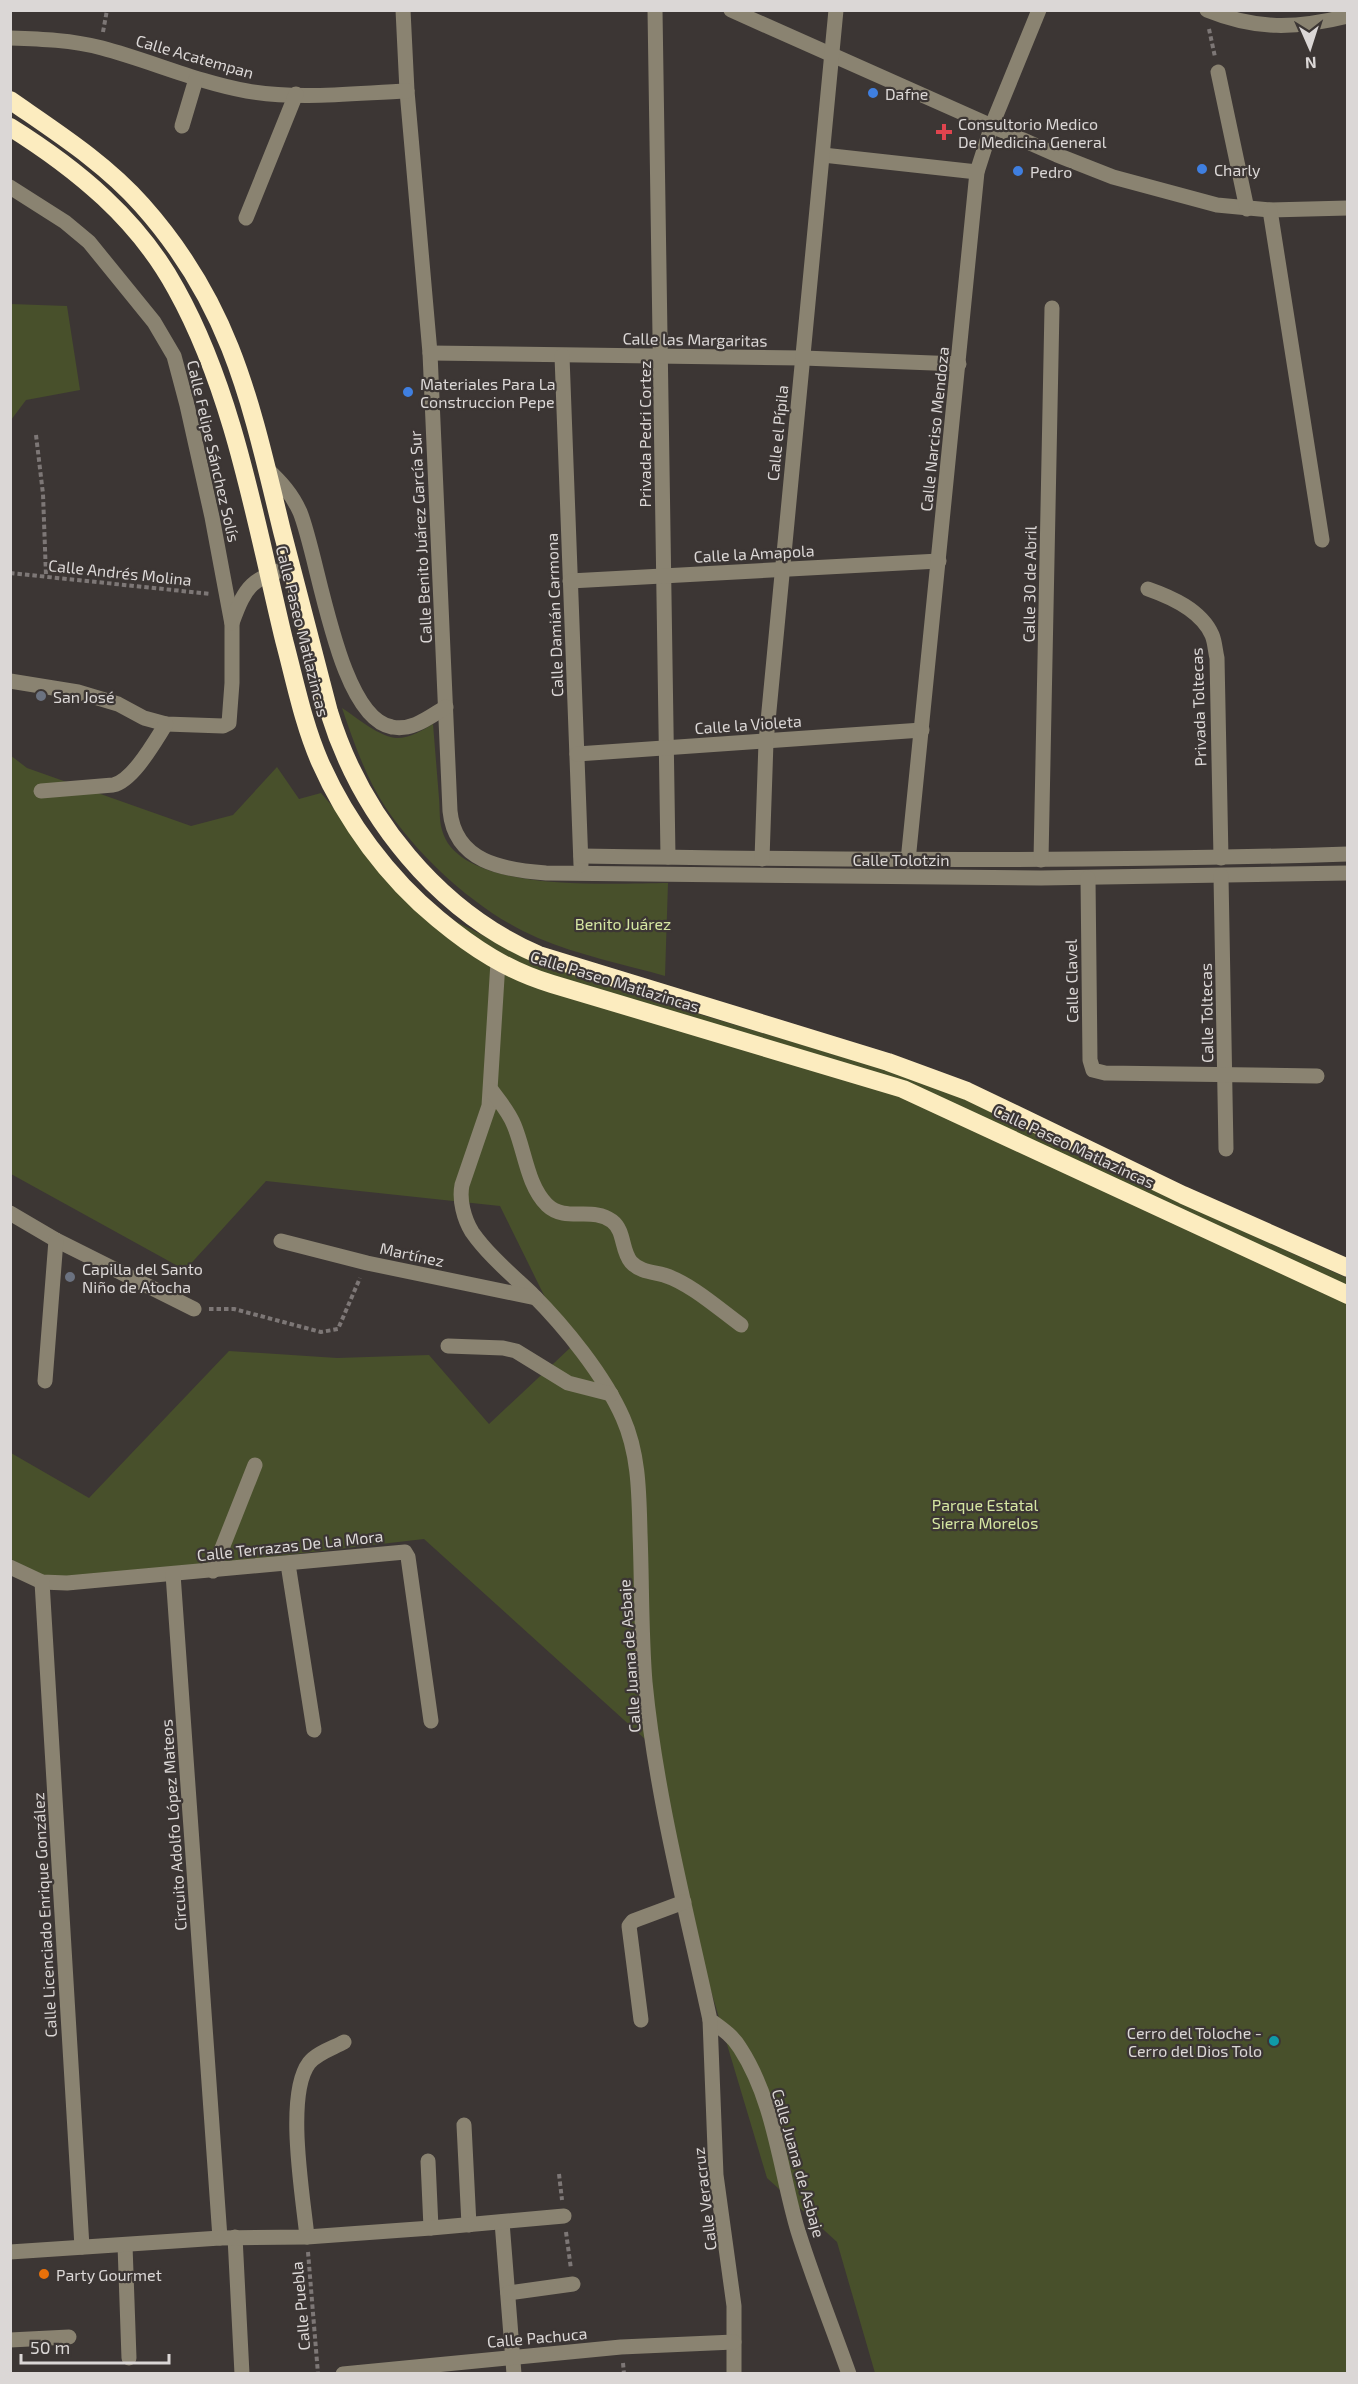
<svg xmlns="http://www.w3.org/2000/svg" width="1358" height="2384" font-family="'Exo 2',sans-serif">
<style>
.green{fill:#48502b}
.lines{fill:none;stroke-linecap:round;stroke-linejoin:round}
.path{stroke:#7d7776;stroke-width:4;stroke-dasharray:4.5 3;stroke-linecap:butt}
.minor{stroke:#8a8371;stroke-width:15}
.highway{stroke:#fcecbf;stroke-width:18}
.shop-dot{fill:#3f7fe0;stroke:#3c3634;stroke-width:2}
.health-dot{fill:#e0444e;stroke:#3c3634;stroke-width:2}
.worship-dot{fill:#6b7280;stroke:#3c3634;stroke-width:2}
.culture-dot{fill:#0f9aa8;stroke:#3c3634;stroke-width:2}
.food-dot{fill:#e8710a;stroke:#3c3634;stroke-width:2}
.labels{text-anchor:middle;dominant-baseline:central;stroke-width:4.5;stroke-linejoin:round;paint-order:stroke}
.street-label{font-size:16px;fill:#dbd7d6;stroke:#3c3634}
.poi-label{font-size:16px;fill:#dbd7d6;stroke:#3c3634;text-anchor:start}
.park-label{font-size:16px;fill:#d5e6a2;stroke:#3c3634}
</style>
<rect width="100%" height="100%" fill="#3c3634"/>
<g class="green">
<polygon points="11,304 67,306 80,390 26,400 11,420"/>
<path d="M342,708C356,717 381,738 397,738C410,738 423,730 433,724C435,749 437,773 439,798C440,808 439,820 442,830C459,895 616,883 668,883L665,976C623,964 578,955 538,938C481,914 421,860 386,808C366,778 354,743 342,708Z"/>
<polygon points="10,755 27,768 191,826 233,815 277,767 299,799 321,793 412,899 519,954 605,986 890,1071 988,1107 1064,1150 1347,1278 1347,2373 875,2373 837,2242 767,2178 685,1904 645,1739 424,1539 53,1582 11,1559 11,1453 89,1498 229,1351 337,1358 429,1355 489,1424 570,1348 500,1206 266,1181 185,1270 11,1174"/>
</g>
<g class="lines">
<g class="path">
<polyline points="1209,29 1215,57"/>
<polyline points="103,32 107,10"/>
<polyline points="36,435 43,494 46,576"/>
<polyline points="10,573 211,594"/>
<polyline points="209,1309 234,1309 321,1332 338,1329 360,1278"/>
<polyline points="559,2174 562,2200"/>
<polyline points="566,2232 571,2269"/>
<polyline points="308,2252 318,2374"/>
<polyline points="623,2363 624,2374"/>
</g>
<g class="minor">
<path d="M403,10L407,91L430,353L450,811C455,862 503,870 546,873L1041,878L1348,873"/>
<polyline points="655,10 668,857"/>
<polyline points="731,10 1057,155 1113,177 1217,205 1270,210 1348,208"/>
<path d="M1207,10C1256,30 1296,29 1348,16"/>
<path d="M10,38C41,39 72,40 102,48C151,61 197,82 247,91C297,100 356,93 407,91"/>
<polyline points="1218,72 1247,209"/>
<polyline points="182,126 196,79"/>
<polyline points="823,155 977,172"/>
<polyline points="10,187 65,222 89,242 154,322 174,356 187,405 212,517 232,624 232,683 229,723 223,726 166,724 144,718 118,704 78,692 10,681"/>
<polyline points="1270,210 1322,540"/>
<polyline points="246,218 296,94"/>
<polyline points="430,353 803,358 959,364"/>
<polyline points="562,356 581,865"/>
<path d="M267,469C281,482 292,494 300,512C319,558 338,718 392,727C413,731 429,717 446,707"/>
<polyline points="570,581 939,561"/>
<path d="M1148,589C1171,597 1201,610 1212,635C1215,642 1215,650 1217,658L1221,858"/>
<path d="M232,623C246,584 252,579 291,567"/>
<polyline points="577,754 922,730"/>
<path d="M41,791L113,785C133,781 155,741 166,724"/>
<path d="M581,856C837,860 1092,862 1348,854"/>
<polyline points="762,859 766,742 836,10"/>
<polyline points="1041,860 1052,308"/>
<polyline points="908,861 977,172 992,125 1039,10"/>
<polyline points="1221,876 1226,1149"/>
<polyline points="1088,878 1090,1060 1093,1070 1105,1073 1317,1076"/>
<path d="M498,962L489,1106L462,1185C459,1200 464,1219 472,1232C488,1255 512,1275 532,1294C565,1327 604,1375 623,1418C639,1454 639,1494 640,1533C642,1583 641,1633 645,1682C656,1796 686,1909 710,2020C721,2028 733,2036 740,2048C775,2102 780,2171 798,2231C813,2279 832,2326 849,2374"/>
<path d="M492,1091C500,1102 509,1112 514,1125C525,1151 527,1185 547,1205C566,1223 592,1206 612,1221C625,1231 621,1250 631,1262C640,1272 653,1272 664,1275C690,1283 719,1309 741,1325"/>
<polyline points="10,1213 56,1240 194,1309"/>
<polyline points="281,1241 367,1263 536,1298"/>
<polyline points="448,1346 503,1348 516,1351 568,1383 611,1394"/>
<polyline points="45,1381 56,1240"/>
<polyline points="288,1564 314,1730"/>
<polyline points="10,1567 42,1582 67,1583 405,1552 408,1557 431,1721"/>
<polyline points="213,1571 255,1465"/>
<polyline points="173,1574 220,2238"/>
<polyline points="42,1582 82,2247"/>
<polyline points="641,2020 629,1926 633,1921 684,1902"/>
<polyline points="710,2020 716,2175 734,2306 734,2374"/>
<polyline points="464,2125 469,2225"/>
<polyline points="428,2161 431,2228"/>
<polyline points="502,2222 514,2374"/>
<polyline points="235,2237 242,2374"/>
<path d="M307,2237C303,2196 285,2095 309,2063C317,2053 333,2048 344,2042"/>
<polyline points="125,2245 129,2358"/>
<polyline points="10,2252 220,2238 307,2237 431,2228 564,2216"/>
<polyline points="508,2293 573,2284"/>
<polyline points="10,2340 69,2337"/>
<polyline points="343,2374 621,2347 734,2342"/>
</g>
<g class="highway">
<path d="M10,100C56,132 105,163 142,205C232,306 251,404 282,531C297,591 313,651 329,712C361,816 438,912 539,955L888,1062L967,1091L1183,1195L1348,1268"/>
<path d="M10,127C77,169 138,219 176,289C234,393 256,524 284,640C295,681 303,723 320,762C346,821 388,878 438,919C473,948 508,971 552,984L903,1089L1348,1295"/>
</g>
</g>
<g class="shop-dot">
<circle cx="873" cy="93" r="6"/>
<circle cx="1202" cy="169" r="6"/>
<circle cx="1018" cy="171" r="6"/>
<circle cx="408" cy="392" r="6"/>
</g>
<path class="health-dot" d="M941 123h6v6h6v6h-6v6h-6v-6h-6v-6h6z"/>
<g class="worship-dot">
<circle cx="41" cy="696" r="6"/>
<circle cx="70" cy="1277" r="6"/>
</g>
<circle class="culture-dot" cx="1274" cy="2041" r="6"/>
<circle class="food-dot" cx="44" cy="2274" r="6"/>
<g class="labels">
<g class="street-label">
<text transform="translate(195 56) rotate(16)">Calle Acatempan</text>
<text transform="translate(695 339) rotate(1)">Calle las Margaritas</text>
<text transform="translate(934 429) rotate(-84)">Calle Narciso Mendoza</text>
<text transform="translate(777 433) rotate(-84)">Calle el Pípila</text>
<text transform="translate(644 434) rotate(-90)">Privada Pedri Cortez</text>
<text transform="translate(214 451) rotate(77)">Calle Felipe Sánchez Solís</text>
<text transform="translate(420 537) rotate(-93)">Calle Benito Juárez García Sur</text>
<text transform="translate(754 553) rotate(-3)">Calle la Amapola</text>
<text transform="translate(120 572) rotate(6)">Calle Andrés Molina</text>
<text transform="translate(1029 584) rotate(-89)">Calle 30 de Abril</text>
<text transform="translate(554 615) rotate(-92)">Calle Damián Carmona</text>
<text transform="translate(303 631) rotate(76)">Calle Paseo Matlazincas</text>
<text transform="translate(1198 707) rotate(-92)">Privada Toltecas</text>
<text transform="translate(748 724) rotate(-4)">Calle la Violeta</text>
<text x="901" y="859">Calle Tolotzin</text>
<text transform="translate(615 981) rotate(17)">Calle Paseo Matlazincas</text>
<text transform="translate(1071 981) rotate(-91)">Calle Clavel</text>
<text transform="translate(1206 1013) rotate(-91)">Calle Toltecas</text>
<text transform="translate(1074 1146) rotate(25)">Calle Paseo Matlazincas</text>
<text transform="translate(412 1254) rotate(12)">Martínez</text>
<text transform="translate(290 1545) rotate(-6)">Calle Terrazas De La Mora</text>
<text transform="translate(629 1656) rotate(-94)">Calle Juana de Asbaje</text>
<text transform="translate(173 1825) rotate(-94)">Circuito Adolfo López Mateos</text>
<text transform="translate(44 1915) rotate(-93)">Calle Licenciado Enrique González</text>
<text transform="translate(799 2163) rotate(74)">Calle Juana de Asbaje</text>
<text transform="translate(704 2199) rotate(-97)">Calle Veracruz</text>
<text transform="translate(300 2306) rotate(-95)">Calle Puebla</text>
<text transform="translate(537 2337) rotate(-5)">Calle Pachuca</text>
</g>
<g class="poi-label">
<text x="885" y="93">Dafne</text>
<text x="958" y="123">Consultorio Medico<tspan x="958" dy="18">De Medicina General</tspan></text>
<text x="1214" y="169">Charly</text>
<text x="1030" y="171">Pedro</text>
<text x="420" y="383">Materiales Para La<tspan x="420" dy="18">Construccion Pepe</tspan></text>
<text x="53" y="696">San José</text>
<text x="82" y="1268">Capilla del Santo<tspan x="82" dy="18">Niño de Atocha</tspan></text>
<text x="1262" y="2032" text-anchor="end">Cerro del Toloche -<tspan x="1262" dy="18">Cerro del Dios Tolo</tspan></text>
<text x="56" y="2274">Party Gourmet</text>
</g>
<g class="park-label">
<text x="623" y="923">Benito Juárez</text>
<text x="985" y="1504">Parque Estatal<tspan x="985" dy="18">Sierra Morelos</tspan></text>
</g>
</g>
<rect width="1358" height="2384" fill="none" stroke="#dbd7d6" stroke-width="24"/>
<g transform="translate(1310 48) rotate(177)" stroke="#3c3634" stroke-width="4.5" paint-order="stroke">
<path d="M0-4.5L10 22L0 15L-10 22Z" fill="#dbd7d6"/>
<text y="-9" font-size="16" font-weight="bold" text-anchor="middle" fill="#dbd7d6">N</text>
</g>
<path d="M21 2354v9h148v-9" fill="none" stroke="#dbd7d6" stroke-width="3"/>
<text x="30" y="2354" font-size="18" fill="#dbd7d6" stroke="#3c3634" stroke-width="4.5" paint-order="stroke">50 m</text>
</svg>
